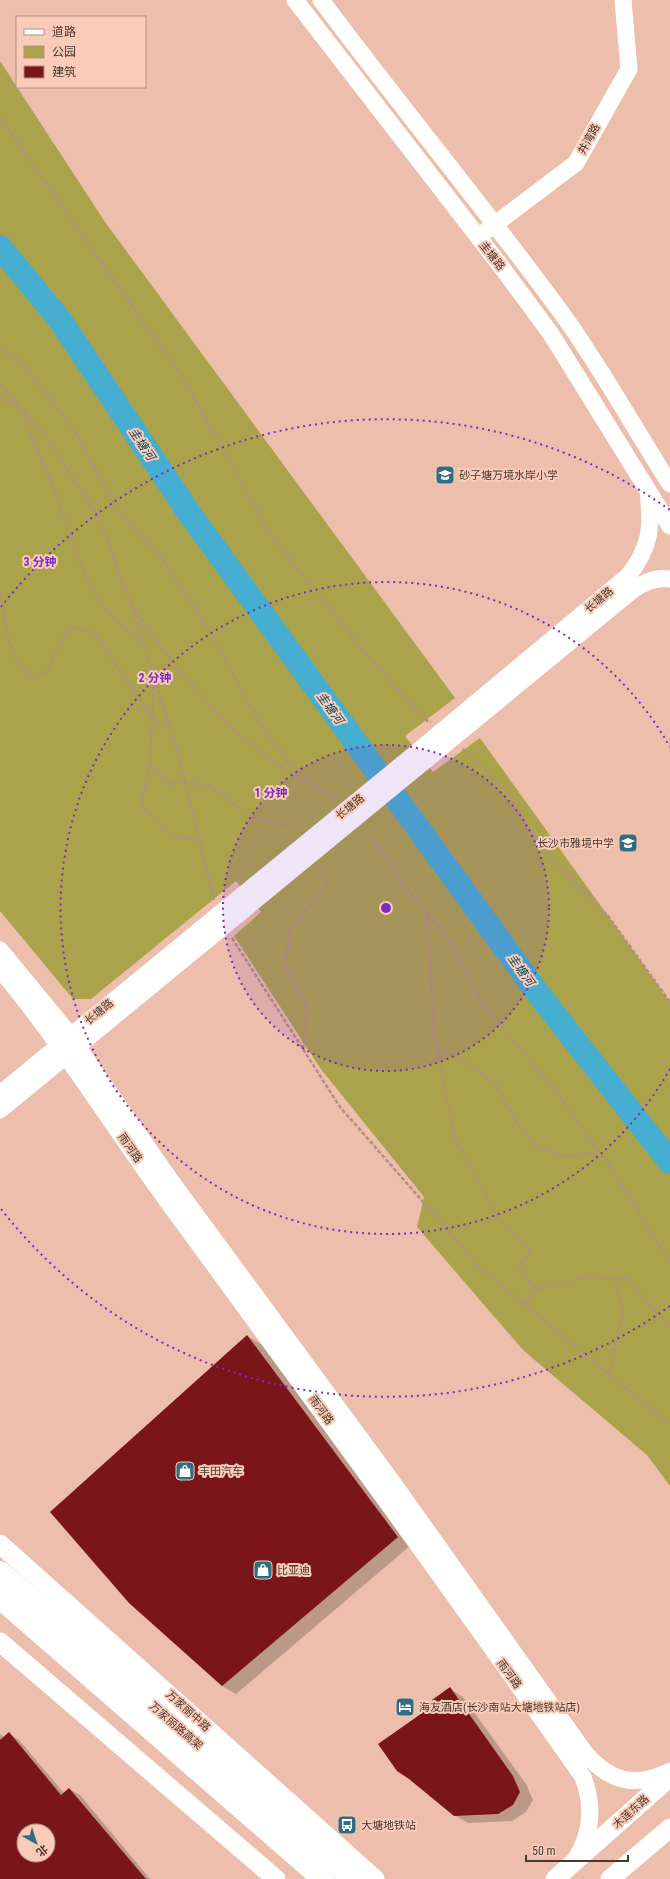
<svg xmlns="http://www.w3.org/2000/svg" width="670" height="1879" font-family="'Roboto Condensed','Noto Sans SC',sans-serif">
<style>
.green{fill:#aba34c}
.shadow{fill:#0003;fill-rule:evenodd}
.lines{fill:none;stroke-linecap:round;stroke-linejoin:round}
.river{stroke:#45aed1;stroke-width:24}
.building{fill:#7a151a;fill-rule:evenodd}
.path{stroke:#b38f80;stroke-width:2.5;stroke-dasharray:4 2;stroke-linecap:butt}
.secondary{stroke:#fff;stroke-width:17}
.primary{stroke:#fff;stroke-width:19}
.highway{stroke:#fff;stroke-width:22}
.ring{fill:none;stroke:#7b2cbf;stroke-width:2;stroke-dasharray:2 4}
.labels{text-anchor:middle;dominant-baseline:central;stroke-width:4;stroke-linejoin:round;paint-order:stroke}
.street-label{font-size:11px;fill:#4a3830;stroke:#f9cbb8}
.poi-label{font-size:11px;fill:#4a3830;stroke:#f9cbb8;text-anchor:start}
.water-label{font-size:12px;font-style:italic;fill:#044557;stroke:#f9cbb8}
.centre{fill:#7b2cbf;stroke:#f9cbb8;stroke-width:2}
.ring-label{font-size:12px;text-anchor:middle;font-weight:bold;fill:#7b2cbf;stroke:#f9cbb8;stroke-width:4;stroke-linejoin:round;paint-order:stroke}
</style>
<rect width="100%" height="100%" fill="#ecbeab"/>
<polygon class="green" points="0,61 105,222 455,698 405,736 433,772 480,738 670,1002 670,1486 647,1455 523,1350 417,1227 424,1197 320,1068 234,936 261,912 236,881 91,999 73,999 0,911"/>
<g class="shadow">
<polygon points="247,1336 261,1344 411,1545 236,1694 222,1686 130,1603"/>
<polygon points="450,1689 463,1697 526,1784 533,1800 526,1812 512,1821 468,1823 454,1815 436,1704"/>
<path d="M0,1734L4,1738L9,1734L19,1740L64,1793L69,1789L80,1795L150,1879H0ZM24,1831H48V1855H24Z"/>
</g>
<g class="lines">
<polyline class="river" points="0,247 60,320 189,513 540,996 670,1162"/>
</g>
<g class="building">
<polygon points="247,1335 398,1537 222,1686 129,1603 50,1512"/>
<polygon points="450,1687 513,1776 520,1792 513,1805 498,1814 454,1816 409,1779 397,1771 378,1744 435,1704 432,1700"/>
<path d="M9,1732L61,1795L69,1788L146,1879H0V1740ZM24,1831H48V1855H24Z"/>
</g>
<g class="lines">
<g class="path">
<polyline points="0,118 185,381 270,534 361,648 426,720 431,722"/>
<polyline points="0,348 20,361 73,428 118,510 165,562 214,639 259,722 302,779"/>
<polyline points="0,385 43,432 99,518 133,609 181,764 214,900"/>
<polyline points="0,397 17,406"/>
<path d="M25,414C31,440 43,462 53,487C71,531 79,579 111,616C119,626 132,633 142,640"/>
<polyline points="0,592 9,641 19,666 33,677 46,673 61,642 72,627 95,633 152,718 169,727"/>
<polyline points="134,608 174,666 231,729 289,772 337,799"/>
<polyline points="154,680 150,765 141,805 173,837 199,840"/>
<polyline points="463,749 506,790 540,846 608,916 670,1002"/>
<polyline points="150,765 169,784 185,782 210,786 251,817 289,826"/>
<polyline points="369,835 383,851 399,879 445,934 485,1007 551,1085 612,1169 670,1262"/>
<polyline points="427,912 434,1031 454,1137 498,1218 531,1250 519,1267 535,1290 586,1277 627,1279 670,1328"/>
<polyline points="232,938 340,1107 482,1269 670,1425"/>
<polyline points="303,1049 307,1003 285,969 290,931 327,883 321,865"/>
<polyline points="438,1050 462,1059 497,1086 517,1123 537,1147 565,1157 599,1152"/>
<polyline points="524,1303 535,1290"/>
<polyline points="610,1375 623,1309 614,1278"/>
</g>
<g class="secondary">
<polyline points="295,0 503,269 551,334 670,526"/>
<path d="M321,0C400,106 485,208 563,315C602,369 634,428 670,484"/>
<polyline points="486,231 576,163 629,69 623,0"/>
<path d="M0,950L65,1029L171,1181L393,1483L585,1753C609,1781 635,1789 670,1771"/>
<path d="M0,969C64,1046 116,1132 176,1213C313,1400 450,1587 583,1777C594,1806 592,1834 575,1860"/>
<path d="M0,1094L417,752L628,576C651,547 652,527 648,491"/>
<path d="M0,1110L634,589C645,582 656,577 670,579"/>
</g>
<g class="primary">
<polyline points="0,1544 375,1879"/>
<polyline points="0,1642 276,1879"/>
<polyline points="555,1879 670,1777"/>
<polyline points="610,1879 670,1828"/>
</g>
<g class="highway">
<polyline points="0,1572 352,1879"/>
<polyline points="0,1598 323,1879"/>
</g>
</g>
<circle cx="386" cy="908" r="163" fill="#7b2cbf" fill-opacity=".12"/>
<g class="ring">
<circle cx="386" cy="908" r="163"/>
<path d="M670 1069A326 326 0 1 1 670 747"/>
<path d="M670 1306A489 489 0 0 1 1 1209M1 607A489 489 0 0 1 670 510"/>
</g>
<defs>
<g id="school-square" transform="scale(1)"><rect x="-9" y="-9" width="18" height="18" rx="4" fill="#2f6d83" stroke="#f9cbb8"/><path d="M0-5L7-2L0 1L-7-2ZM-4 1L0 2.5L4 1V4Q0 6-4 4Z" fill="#fff"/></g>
<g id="shop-square" transform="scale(1)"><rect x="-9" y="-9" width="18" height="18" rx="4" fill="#2f6d83" stroke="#f9cbb8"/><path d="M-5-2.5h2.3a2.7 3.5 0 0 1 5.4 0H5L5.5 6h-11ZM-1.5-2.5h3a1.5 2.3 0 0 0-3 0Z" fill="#fff"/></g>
<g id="hotel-square" transform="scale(1)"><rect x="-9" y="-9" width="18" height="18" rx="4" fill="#2f6d83" stroke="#f9cbb8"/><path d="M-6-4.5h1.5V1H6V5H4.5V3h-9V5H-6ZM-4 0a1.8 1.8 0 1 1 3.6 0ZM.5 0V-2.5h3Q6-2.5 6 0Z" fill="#fff"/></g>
<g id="bus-square" transform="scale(1)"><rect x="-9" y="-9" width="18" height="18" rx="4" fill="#2f6d83" stroke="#f9cbb8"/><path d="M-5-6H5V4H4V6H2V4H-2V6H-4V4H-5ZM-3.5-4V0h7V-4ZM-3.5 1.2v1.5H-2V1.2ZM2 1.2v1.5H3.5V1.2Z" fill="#fff"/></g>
</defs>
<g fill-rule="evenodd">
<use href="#school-square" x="445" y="475"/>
<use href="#school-square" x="628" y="843"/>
<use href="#shop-square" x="185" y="1471"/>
<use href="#shop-square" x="263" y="1570"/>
<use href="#hotel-square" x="405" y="1707"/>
<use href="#bus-square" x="347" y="1825"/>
</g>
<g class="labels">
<g class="street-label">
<text transform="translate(589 139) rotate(-61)">井湾路</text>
<text transform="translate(492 256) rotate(52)">圭塘路</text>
<text transform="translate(599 600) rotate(-40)">长塘路</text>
<text transform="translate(350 807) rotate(-39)">长塘路</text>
<text transform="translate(99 1012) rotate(-39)">长塘路</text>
<text transform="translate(130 1148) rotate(55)">雨河路</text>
<text transform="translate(321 1410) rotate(54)">雨河路</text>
<text transform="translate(509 1674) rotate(54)">雨河路</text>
<text transform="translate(188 1711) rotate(42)">万家丽中路</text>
<text transform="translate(176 1726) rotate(41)">万家丽路高架</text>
<text transform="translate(631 1812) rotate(-42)">木莲东路</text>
</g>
<g class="poi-label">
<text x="459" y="475">砂子塘万境水岸小学</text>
<text x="614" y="843" text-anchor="end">长沙市雅境中学</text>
<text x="199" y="1471">丰田汽车</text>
<text x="277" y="1570">比亚迪</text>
<text x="419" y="1707">海友酒店(长沙南站大塘地铁站店)</text>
<text x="361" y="1825">大塘地铁站</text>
</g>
<g class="water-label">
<text transform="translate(142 444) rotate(56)">圭塘河</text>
<text transform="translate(330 708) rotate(54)">圭塘河</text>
<text transform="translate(521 970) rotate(54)">圭塘河</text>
</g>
</g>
<circle cx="386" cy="908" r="6" class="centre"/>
<g class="ring-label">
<text x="40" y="566">3 分钟</text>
<text x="155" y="682">2 分钟</text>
<text x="271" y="797">1 分钟</text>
</g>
<rect x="16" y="16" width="130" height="72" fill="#f9cbb8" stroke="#b39082"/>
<rect x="24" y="29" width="20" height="6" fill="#ffffff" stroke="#b39082"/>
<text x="52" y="36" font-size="12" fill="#4a3830">道路</text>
<rect x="24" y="46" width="20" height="12" fill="#aba34c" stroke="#b39082"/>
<text x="52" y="56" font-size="12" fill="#4a3830">公园</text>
<rect x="24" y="66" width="20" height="12" fill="#7a151a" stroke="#b39082"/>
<text x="52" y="76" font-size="12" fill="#4a3830">建筑</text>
<g transform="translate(36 1843) rotate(141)"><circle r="19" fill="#f9cbb8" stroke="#b39082"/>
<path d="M0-3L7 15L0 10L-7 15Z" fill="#2f6d83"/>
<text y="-6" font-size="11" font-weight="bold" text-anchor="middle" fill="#4a3830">北</text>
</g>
<path d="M526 1855v6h102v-6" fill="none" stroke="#4a3830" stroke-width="2"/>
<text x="532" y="1855" font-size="12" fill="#4a3830" stroke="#f9cbb8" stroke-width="3" paint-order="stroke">50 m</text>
</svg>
